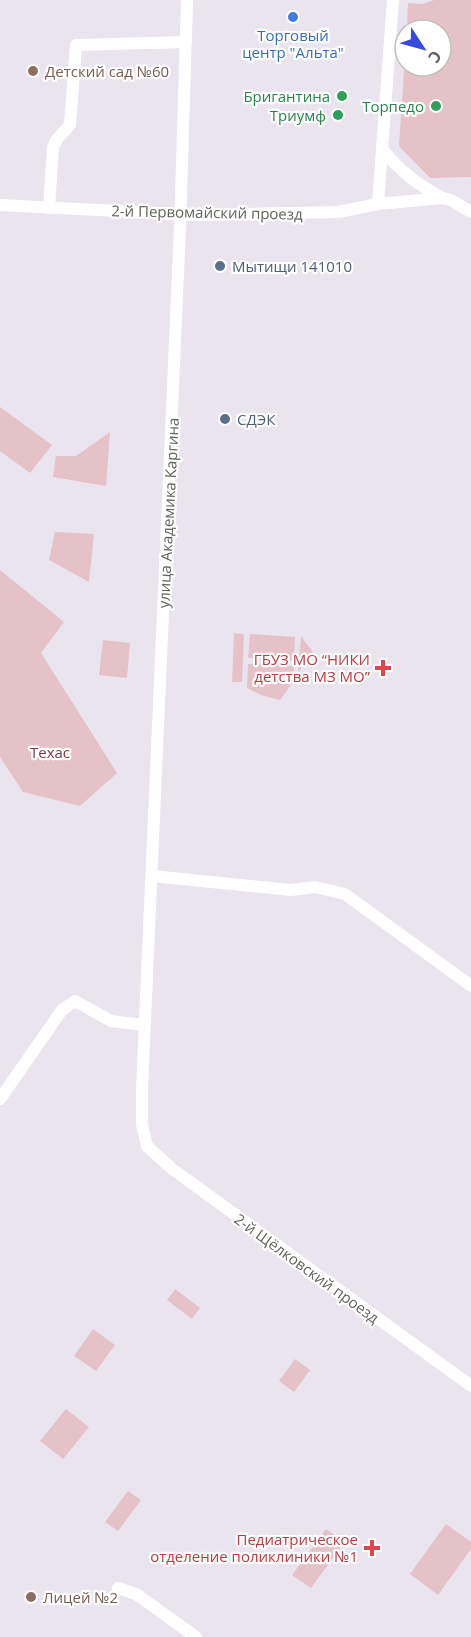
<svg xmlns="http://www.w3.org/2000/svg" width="471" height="1637" font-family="'Open Sans',sans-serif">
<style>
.green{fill:#e4c2c8}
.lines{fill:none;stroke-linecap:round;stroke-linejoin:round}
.minor{stroke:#fff;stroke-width:12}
.shop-dot{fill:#3f7fe0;stroke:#fff;stroke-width:2}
.education-dot{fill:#8d6e63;stroke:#fff;stroke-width:2}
.leisure-dot{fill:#2e9e5b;stroke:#fff;stroke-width:2}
.service-dot{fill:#5c6f8a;stroke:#fff;stroke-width:2}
.health-dot{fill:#e0444e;stroke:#fff;stroke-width:2}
.labels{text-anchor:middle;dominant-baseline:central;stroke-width:4.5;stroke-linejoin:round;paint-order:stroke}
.shop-label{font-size:15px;fill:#366cbe;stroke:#fff}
.education-label{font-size:15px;fill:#785e54;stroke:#fff;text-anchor:start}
.leisure-label{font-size:15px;fill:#27864d;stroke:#fff;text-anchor:end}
.street-label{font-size:15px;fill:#61645c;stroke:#fff}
.service-label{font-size:15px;fill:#4e5e75;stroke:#fff;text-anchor:start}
.health-label{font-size:15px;fill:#be3a42;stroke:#fff;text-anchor:end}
.park-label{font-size:15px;fill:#843a44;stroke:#fff}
</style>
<rect width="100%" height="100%" fill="#eae4ee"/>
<g class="green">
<polygon points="434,0 471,0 471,177 430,178 399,146 405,55 405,66 441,66 441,30 407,30 408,3 423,4"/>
<polygon points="0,407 52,445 30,473 0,451"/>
<polygon points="110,432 106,486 53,477 56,456 76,456"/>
<polygon points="55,532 94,534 89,582 49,560"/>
<polygon points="0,570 64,622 41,653 117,773 80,806 23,792 0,757"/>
<polygon points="234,633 244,634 242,682 232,682"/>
<polygon points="250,634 295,637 294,661 248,658"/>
<polygon points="301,636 313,652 298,673"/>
<polygon points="103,640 130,643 127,678 99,675"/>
<polygon points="248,664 294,666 293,682 280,700 261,695 247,688"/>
<polygon points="175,1289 200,1308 192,1319 167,1300"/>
<polygon points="93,1329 115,1345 96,1371 74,1356"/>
<polygon points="295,1359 310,1370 294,1392 279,1381"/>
<polygon points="66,1409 89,1427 63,1459 40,1441"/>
<polygon points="128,1491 141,1500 118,1531 105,1522"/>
<polygon points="446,1524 471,1542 471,1549 438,1595 410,1574"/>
<polygon points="326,1529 345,1542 311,1588 292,1575"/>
</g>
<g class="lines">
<g class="minor">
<polyline points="187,0 180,228 142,1089 142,1124 147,1146 171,1168 471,1386"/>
<path d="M383,150C401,172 417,184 442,198"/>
<polyline points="378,204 393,0"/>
<polyline points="0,205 196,215 338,212 378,204 443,198 451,200 471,212"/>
<polyline points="49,208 53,147 57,139 70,125 76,45 186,42"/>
<polyline points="152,876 291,890 315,887 345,894 471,986"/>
<polyline points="0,1099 62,1010 75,1001 111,1021 143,1025"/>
<polyline points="118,1588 136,1594 196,1637"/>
</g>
</g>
<circle class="shop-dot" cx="293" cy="17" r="6"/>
<g class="education-dot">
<circle cx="33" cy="71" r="6"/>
<circle cx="31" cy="1597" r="6"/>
</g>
<g class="leisure-dot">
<circle cx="342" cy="96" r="6"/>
<circle cx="436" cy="106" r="6"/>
<circle cx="338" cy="115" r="6"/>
</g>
<g class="service-dot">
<circle cx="220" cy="266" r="6"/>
<circle cx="225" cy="419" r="6"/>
</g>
<g class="health-dot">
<path d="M380 659h6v6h6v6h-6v6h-6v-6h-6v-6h6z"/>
<path d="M369 1539h6v6h6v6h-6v6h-6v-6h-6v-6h6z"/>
</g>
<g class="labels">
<g class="shop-label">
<text x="293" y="35">Торговый<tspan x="293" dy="17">центр "Альта"</tspan></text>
</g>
<g class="education-label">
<text x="45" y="71">Детский сад №60</text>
<text x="43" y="1597">Лицей №2</text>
</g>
<g class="leisure-label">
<text x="330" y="96">Бригантина</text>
<text x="424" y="106">Торпедо</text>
<text x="326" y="115">Триумф</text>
</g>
<g class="street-label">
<text transform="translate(207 212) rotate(1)">2-й Первомайский проезд</text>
<text transform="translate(168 513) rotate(-87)">улица Академика Каргина</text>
<text transform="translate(307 1268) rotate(36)">2-й Щёлковский проезд</text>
</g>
<g class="service-label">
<text x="232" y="266">Мытищи 141010</text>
<text x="237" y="419">СДЭК</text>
</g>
<g class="health-label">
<text x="370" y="659">ГБУЗ МО “НИКИ<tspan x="370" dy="17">детства МЗ МО”</tspan></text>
<text x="358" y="1539">Педиатрическое<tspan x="358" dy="17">отделение поликлиники №1</tspan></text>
</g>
<g class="park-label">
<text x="50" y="752">Техас</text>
</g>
</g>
<g transform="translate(423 48) rotate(126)"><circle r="28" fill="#ffffff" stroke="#c0c1be" stroke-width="1.5"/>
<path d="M0-4.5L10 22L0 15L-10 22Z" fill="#3849e0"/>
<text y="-9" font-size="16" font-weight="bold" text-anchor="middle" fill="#61645c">С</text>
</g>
</svg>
